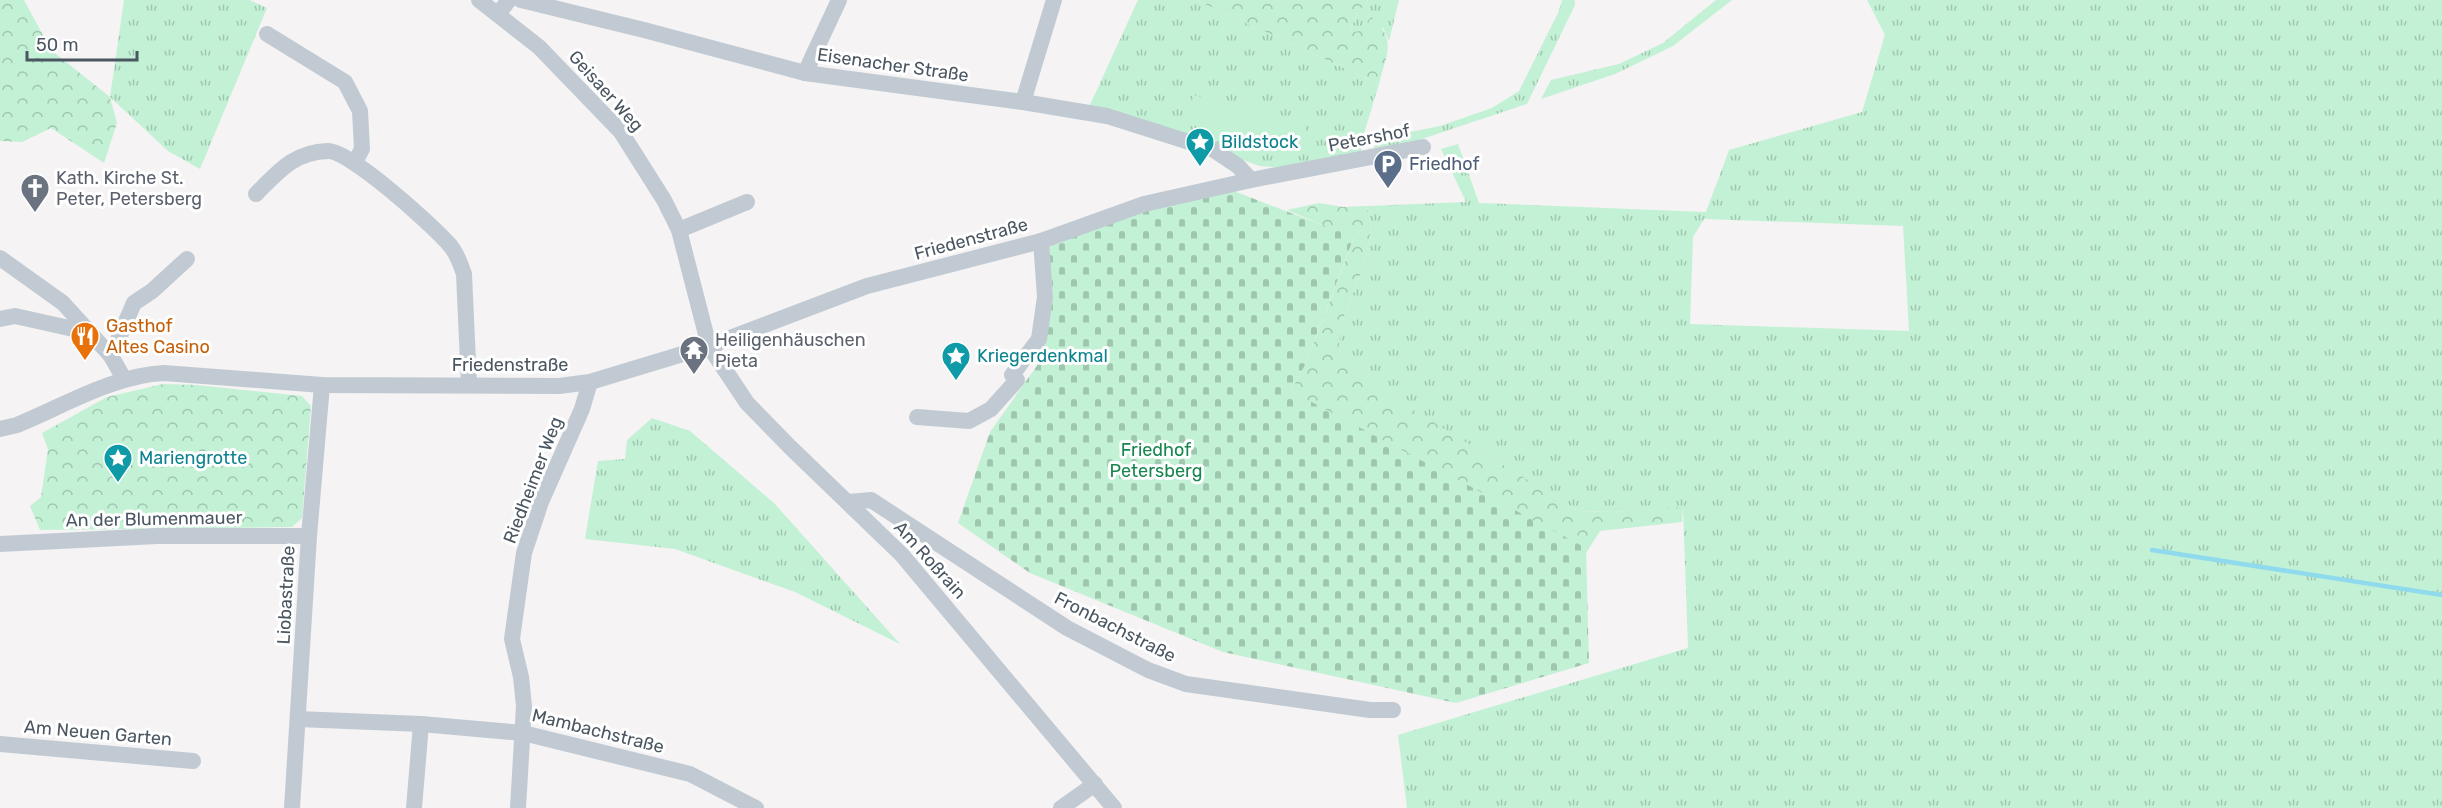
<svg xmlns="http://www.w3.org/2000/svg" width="2442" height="808" font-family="Rubik,sans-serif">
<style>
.grass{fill:url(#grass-tufts);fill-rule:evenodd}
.forest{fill:url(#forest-crowns)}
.cemetery{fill:url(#cemetery-stones)}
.garden{fill:#c3f1d5}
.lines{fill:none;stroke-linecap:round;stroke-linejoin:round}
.stream{stroke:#90daee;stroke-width:4.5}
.minor{stroke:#c1cad2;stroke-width:16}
.labels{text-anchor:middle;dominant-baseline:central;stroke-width:6;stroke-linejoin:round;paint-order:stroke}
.street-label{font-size:18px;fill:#4a5661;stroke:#fff}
.culture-label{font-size:18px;fill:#0d838f;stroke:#fff;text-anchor:start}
.service-label{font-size:18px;fill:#4e5e75;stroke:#fff;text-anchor:start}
.worship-label{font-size:18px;fill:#5b616d;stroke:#fff;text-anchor:start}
.food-label{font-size:18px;fill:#c56008;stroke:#fff;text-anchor:start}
.park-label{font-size:18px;fill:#17864f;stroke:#fff}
</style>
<defs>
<pattern id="grass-tufts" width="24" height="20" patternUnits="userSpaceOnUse" patternTransform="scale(1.5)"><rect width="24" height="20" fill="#c3f1d5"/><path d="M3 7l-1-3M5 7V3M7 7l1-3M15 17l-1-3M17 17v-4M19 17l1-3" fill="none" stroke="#a0c6b0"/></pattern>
<pattern id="forest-crowns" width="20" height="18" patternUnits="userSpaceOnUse" patternTransform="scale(1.5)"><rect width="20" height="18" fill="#c3f1d5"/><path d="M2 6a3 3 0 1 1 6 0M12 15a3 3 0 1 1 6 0" fill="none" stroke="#a0c6b0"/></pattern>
<pattern id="cemetery-stones" width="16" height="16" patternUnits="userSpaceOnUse" patternTransform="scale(1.5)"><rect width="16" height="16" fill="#c3f1d5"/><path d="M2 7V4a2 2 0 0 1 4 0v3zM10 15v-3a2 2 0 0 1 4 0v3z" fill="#a0c6b0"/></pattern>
</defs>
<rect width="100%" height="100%" fill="#f5f3f3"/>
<g class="grass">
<polygon points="124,0 249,0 267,8 200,169 168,151 110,97"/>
<polygon points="1138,0 1196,0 1379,84 1362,140 1361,154 1282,168 1260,166 1089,107"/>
<polygon points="1368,0 1399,0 1389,41 1383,28 1349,34 1358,11 1367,4"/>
<polygon points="1562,0 1575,0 1575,5 1527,104 1410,143 1374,150 1376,139 1440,126 1492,108 1519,91 1559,11"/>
<polygon points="1716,0 1732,0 1673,46 1615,74 1541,99 1551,80 1619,64 1663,43"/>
<path d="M1867,0H2442V808H1407L1398,735L1688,648L1683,508L1611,512L1578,511L1349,371L1339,350L1340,327L1365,262L1371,228L1367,206L1466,202L1441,149L1458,144L1479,203L1706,212L1729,150L1862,112L1885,35ZM1704,219L1903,226L1909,331L1690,324L1693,237Z"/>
<polygon points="652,418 690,431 774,503 900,644 795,592 675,549 585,539 598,461 625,459 627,440"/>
</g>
<g class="forest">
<polygon points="0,0 24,0 51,50 110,97 117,123 104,163 51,128 22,142 0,141"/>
<path d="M1196,0H1368L1367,4L1358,11L1349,33L1360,31L1371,17C1398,40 1386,54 1379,84Z"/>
<polygon points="1319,203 1343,207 1367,206 1371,228 1365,262 1340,327 1339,350 1350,371 1578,511 1611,512 1683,507 1682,522 1600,531 1586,553 1291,391 1305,365 1354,238 1287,210"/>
<polygon points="163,384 196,385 302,396 311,406 302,518 292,527 40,530 30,506 41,497 48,449 42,433 107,397"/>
</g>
<polygon class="cemetery" points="1231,190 1354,237 1305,365 1291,391 1586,548 1589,663 1456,703 1223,652 1030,573 958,523 990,432 1041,360 1053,293 1047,243 1145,209"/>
<polygon class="garden" points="1193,95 1303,123 1315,150 1276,155 1188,123"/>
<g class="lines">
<polyline class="stream" points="2152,550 2442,595"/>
<g class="minor">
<polyline points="479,0 539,47 621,132 664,200 679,230 709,346 747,403 790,447 902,555 1114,808"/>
<polyline points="521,0 644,30 805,73 1023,102 1107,116 1214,150 1238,166 1251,180"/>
<polyline points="498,14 509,0"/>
<polyline points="267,34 345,82 360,111 362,149 355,162"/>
<polyline points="805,73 839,0"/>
<polyline points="1023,102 1054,0"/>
<path d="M256,194C279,171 294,152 328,151C349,150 431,224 447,242C456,251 460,263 464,274L469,384"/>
<polyline points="679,230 747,202"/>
<polyline points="0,258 63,303 111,356 124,379"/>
<polyline points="0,319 15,316 87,332"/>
<polyline points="111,356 134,303 152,291 187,259"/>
<polyline points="917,417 969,421 991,409 1017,380 1012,375 1039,339 1045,297 1041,241"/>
<path d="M0,429L17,425C63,406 115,375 164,373L322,385L559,386L590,382L709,346L867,286L1041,241L1144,204L1251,180L1423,147"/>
<polyline points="849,502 871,500 1067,628 1148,670 1186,684 1370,710 1393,710"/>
<polyline points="0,544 157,536 309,536"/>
<polyline points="298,719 421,724 523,733 690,774 756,808"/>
<polyline points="0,744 193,761"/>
<polyline points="292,808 309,536 322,385"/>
<polyline points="414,808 421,724"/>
<polyline points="518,808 524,706 521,677 512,639 524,553 541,502 582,409 590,382"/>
<polyline points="1061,808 1095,784"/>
</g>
</g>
<defs>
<g id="sight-pin" transform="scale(1.5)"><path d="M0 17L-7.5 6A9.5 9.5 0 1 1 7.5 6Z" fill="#0f9aa8" stroke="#fff"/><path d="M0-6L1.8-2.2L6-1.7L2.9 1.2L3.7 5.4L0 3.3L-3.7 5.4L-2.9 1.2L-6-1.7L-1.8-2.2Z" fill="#fff"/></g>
<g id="parking-pin" transform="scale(1.5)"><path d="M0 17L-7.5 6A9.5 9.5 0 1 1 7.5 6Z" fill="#5c6f8a" stroke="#fff"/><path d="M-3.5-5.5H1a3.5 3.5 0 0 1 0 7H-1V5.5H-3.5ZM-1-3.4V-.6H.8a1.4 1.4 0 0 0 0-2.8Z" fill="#fff"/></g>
<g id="church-pin" transform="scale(1.5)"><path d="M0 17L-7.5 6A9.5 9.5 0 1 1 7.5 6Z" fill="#6b7280" stroke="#fff"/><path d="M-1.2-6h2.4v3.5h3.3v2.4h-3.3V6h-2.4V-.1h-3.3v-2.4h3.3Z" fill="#fff"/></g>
<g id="restaurant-pin" transform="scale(1.5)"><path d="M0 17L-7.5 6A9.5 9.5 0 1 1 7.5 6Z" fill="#e8710a" stroke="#fff"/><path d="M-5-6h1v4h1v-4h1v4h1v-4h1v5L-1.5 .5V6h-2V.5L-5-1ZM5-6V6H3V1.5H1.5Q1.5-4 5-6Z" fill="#fff"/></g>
<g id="temple-pin" transform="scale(1.5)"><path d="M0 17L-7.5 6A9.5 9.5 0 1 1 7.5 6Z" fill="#6b7280" stroke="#fff"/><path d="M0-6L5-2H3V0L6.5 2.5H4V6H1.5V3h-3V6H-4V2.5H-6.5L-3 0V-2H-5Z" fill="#fff"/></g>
</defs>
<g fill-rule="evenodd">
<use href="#sight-pin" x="1200" y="142"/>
<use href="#parking-pin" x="1388" y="164"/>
<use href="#church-pin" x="35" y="188"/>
<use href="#restaurant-pin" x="85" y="336"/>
<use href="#temple-pin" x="694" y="350"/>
<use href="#sight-pin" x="956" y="356"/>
<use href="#sight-pin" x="118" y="458"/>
</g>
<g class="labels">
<g class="street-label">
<text transform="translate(893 65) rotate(8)">Eisenacher Straße</text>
<text transform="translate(606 91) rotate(48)">Geisaer Weg</text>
<text transform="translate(1369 138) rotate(-11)">Petershof</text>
<text transform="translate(971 239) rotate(-15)">Friedenstraße</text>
<text x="510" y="365">Friedenstraße</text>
<text transform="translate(533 480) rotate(-69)">Riedheimer Weg</text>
<text transform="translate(154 519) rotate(-1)">An der Blumenmauer</text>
<text transform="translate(930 560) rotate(48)">Am Roßrain</text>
<text transform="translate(286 595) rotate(-87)">Liobastraße</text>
<text transform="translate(1115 627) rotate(27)">Fronbachstraße</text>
<text transform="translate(598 731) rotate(14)">Mambachstraße</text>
<text transform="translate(98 733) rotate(5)">Am Neuen Garten</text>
</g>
<g class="culture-label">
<text x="1221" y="142">Bildstock</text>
<text x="977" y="356">Kriegerdenkmal</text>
<text x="139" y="458">Mariengrotte</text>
</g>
<g class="service-label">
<text x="1409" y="164">Friedhof</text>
</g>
<g class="worship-label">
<text x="56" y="178">Kath. Kirche St.<tspan x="56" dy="21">Peter, Petersberg</tspan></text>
<text x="715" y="340">Heiligenhäuschen<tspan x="715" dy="21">Pieta</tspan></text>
</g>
<g class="food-label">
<text x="106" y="326">Gasthof<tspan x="106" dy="21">Altes Casino</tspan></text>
</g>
<g class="park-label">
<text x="1156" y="450">Friedhof<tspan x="1156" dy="21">Petersberg</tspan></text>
</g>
</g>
<path d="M27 51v9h110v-9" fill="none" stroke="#4a5661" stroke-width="3"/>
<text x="36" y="51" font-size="18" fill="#4a5661" stroke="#ffffff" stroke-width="4.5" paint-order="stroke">50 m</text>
</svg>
